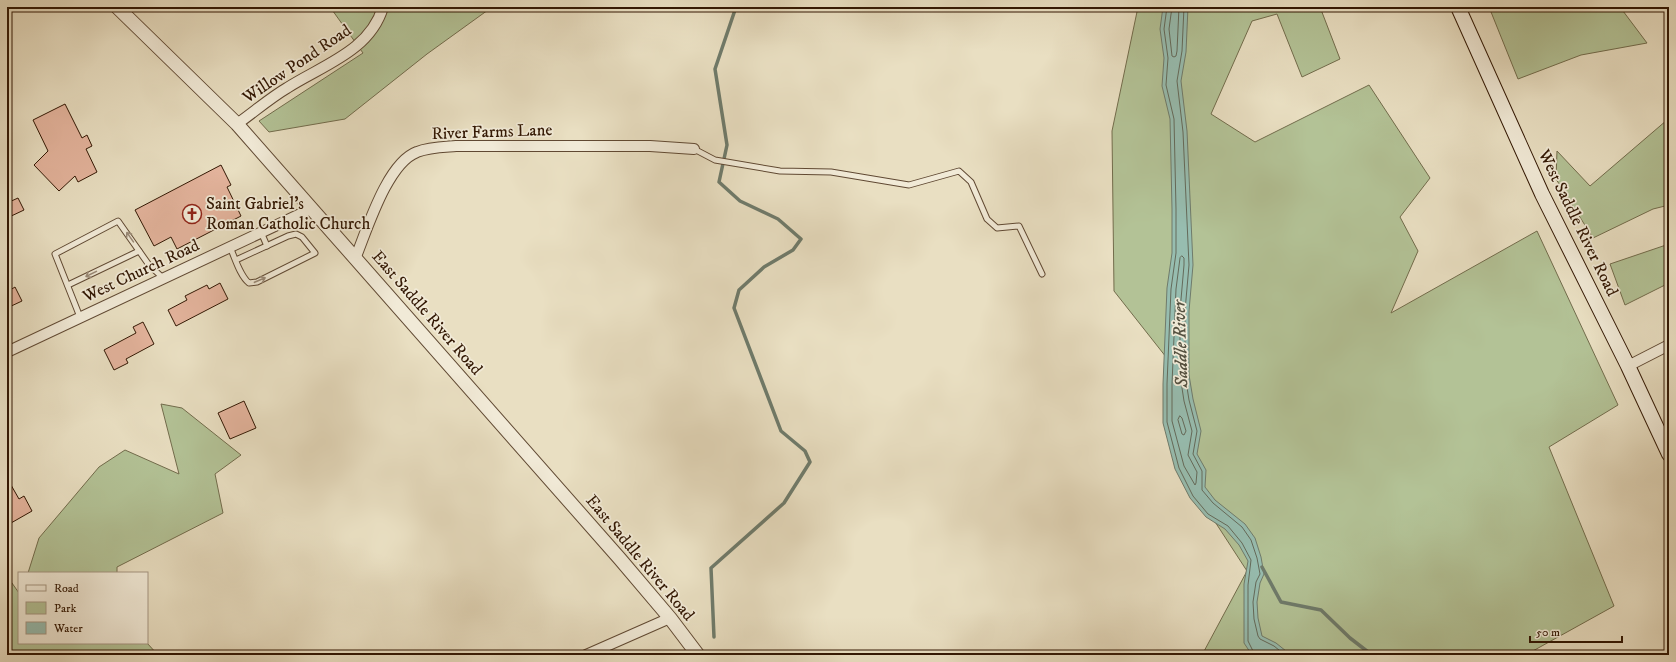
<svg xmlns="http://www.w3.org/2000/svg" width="1676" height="662" font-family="'IM FELL DW Pica',serif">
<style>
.green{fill:#b3c296;stroke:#726c4c}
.water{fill:#97bdb0;stroke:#6f7b6b}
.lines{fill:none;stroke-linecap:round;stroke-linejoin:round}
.shore{stroke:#646a5a;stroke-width:1}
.stream{stroke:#6f7b6b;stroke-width:3.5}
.building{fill:#e4b49d;stroke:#321703}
.service-casing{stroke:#604933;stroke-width:7}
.minor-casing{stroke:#604933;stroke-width:12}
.tertiary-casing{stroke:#604933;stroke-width:15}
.secondary-casing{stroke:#321703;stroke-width:16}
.service{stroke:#f1ead7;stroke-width:5}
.minor{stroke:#f1ead7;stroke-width:10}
.tertiary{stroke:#f1ead7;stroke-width:13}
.secondary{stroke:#f1ead7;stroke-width:14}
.oneway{stroke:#9b8b78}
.labels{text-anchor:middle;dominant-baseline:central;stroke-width:3.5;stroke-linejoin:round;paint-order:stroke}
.street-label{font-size:17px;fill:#321703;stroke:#f1ead7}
.poi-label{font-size:17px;fill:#321703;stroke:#f1ead7;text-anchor:start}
.water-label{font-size:18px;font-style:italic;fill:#555140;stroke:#f1ead7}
</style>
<rect width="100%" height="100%" fill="#e9dfc2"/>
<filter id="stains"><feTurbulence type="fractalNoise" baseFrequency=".005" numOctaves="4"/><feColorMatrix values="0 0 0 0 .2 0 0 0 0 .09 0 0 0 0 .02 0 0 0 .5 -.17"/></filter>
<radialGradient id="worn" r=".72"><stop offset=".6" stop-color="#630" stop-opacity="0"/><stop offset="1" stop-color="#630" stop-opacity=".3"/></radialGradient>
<g class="green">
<polygon points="330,7 497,7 488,10 427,54 345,119 269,132 259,121 363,53"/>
<polygon points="1138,7 1320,7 1340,59 1302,77 1277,14 1252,21 1211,114 1255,142 1369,85 1430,178 1400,217 1418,251 1391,313 1537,231 1618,405 1549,447 1614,606 1531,652 1529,655 1202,655 1247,571 1195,491 1170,362 1114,291 1112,131"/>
<polygon points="1489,7 1620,7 1647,43 1581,55 1518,79"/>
<polygon points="1669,96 1669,205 1653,209 1593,238 1556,179 1557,151 1590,186 1667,120 1667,100"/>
<polygon points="1669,244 1669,283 1625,305 1610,264"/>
<polygon points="161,404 182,408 241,455 215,474 223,513 117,567 117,573 28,573 39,538 99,467 125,450 179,474"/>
<polygon points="7,576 19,593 19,643 147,643 158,655 7,655"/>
</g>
<polygon class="water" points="1163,7 1188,7 1186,52 1181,81 1187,131 1193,265 1189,311 1189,375 1193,399 1201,431 1197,454 1206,470 1205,487 1215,500 1245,524 1255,538 1261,557 1264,574 1260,583 1257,602 1258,618 1262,636 1276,643 1291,655 1252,655 1244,643 1244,584 1248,561 1239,545 1225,529 1206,517 1190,498 1175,469 1163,423 1163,384 1167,288 1172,253 1172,209 1170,119 1162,86 1164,58 1160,29"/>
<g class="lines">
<g class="shore">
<polyline points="1167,7 1164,29 1168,58 1166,85 1174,119 1176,209 1176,253 1171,289 1167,384 1167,422 1179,468 1193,496 1208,514 1228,526 1242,543 1251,560 1248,585 1248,641 1255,655"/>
<polyline points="1172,7 1169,29 1172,56 1174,57 1176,56 1177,51 1179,7"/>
<polyline points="1184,7 1182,51 1177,81 1183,132 1189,265 1185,311 1185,375 1189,400 1197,431 1193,454 1202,471 1202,490 1213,503 1242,527 1251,540 1257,558 1260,574 1256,582 1253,602 1254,619 1258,636 1260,639 1274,646 1285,655"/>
<polygon points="1182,256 1184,258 1184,265 1180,311 1180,375 1184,401 1192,431 1188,455 1197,472 1196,483 1195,485 1184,466 1172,421 1172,384 1176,289 1180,258"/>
<polygon points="1180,416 1182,418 1186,431 1184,435 1182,434 1178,420"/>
</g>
<g class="stream">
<polyline points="1262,567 1281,602 1321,610 1350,638 1372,655"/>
<polyline points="714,637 711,568 784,503 810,462 805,451 781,431 734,308 739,290 764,267 793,250 801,239 778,219 740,201 719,182 727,145 715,69 736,7"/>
</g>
</g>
<g class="building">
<polygon points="65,104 82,138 87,135 92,146 86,149 97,172 78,182 75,176 59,191 34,165 48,151 33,120"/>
<polygon points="221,165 231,185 227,187 241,216 177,249 171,237 154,246 135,210"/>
<polygon points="18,198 24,210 7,218 7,203"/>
<polygon points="220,283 228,299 176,326 168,310 187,300 185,296 207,285 209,289"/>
<polygon points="15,287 22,301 7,308 7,292"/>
<polygon points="143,322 154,344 126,359 128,363 114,370 104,350 136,333 133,327"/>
<polygon points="244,401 256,428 230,439 218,413"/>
<polygon points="7,478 19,499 24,496 32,511 11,523 7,514"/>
</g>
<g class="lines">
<g class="service-casing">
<g id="service">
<polyline points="694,149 715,160 780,171 831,172 909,185 959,171 971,182 987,219 997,228 1019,226 1042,274"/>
<polyline points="261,232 267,246"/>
<path d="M230,247C235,258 240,276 249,283L257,282L315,253L302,237L296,234L288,236L236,260"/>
<polyline points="68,285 139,251"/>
<polyline points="80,317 55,254 118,221 149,265 163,278"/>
</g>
</g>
<g class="minor-casing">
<g id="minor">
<path d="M237,124C254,112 270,98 287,88C323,65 370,51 383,7"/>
<path d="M355,259C367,230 387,163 417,152C429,147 443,147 456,146H650L694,149"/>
<polyline points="7,352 311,209"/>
<polyline points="1628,366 1669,345"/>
<polyline points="586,655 670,618"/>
</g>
</g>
<g class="tertiary-casing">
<polyline id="tertiary" points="117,7 237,124 620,559 670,618 698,655"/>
</g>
<g class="secondary-casing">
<polyline id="secondary" points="1458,7 1542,194 1628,366 1669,454"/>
</g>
<use href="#service" class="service"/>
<use href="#minor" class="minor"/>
<use href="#tertiary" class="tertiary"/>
<use href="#secondary" class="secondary"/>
</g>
<defs><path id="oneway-shaft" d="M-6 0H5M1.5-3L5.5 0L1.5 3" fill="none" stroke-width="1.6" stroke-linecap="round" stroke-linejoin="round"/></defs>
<g class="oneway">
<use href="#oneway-shaft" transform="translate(130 237) rotate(-125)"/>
<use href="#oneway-shaft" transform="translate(91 274) rotate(154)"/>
<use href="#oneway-shaft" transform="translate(260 280) rotate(-23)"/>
</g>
<defs>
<g id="church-ring" transform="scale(1)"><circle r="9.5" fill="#f1ead7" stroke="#8f2418" stroke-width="1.5"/><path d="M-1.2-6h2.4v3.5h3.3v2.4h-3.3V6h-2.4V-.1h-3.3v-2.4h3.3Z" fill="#8f2418"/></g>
</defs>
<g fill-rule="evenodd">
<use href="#church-ring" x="192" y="214"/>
</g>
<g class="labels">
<g class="street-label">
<text transform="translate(297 64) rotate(-34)">Willow Pond Road</text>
<text transform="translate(492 132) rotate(-2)">River Farms Lane</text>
<text transform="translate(1578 223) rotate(64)">West Saddle River Road</text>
<text transform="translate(141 271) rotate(-25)">West Church Road</text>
<text transform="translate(427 313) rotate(49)">East Saddle River Road</text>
<text transform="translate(640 558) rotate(50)">East Saddle River Road</text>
</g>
<g class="poi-label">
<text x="206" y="204">Saint Gabriel's<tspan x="206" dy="20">Roman Catholic Church</tspan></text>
</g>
<g class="water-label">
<text transform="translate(1181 344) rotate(-92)">Saddle River</text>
</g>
</g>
<rect width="1676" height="662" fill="none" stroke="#e9dfc2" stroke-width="24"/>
<rect x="8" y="8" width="1660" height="646" fill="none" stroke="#321703" stroke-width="2"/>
<rect x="12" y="12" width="1652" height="638" fill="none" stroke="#321703"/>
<rect x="18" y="572" width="130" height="72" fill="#f1ead7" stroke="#a59682"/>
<rect x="26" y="585" width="20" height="6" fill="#f1ead7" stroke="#a59682"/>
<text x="54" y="592" font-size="12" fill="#321703">Road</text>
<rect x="26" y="602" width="20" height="12" fill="#b3c296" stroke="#a59682"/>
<text x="54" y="612" font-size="12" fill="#321703">Park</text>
<rect x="26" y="622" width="20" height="12" fill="#97bdb0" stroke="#a59682"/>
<text x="54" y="632" font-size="12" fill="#321703">Water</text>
<path d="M1530 636v6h92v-6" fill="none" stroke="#321703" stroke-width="2"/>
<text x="1536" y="636" font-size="12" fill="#321703" stroke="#f1ead7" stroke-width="3" paint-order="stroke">50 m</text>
<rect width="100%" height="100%" filter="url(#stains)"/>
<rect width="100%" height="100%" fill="url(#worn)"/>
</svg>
